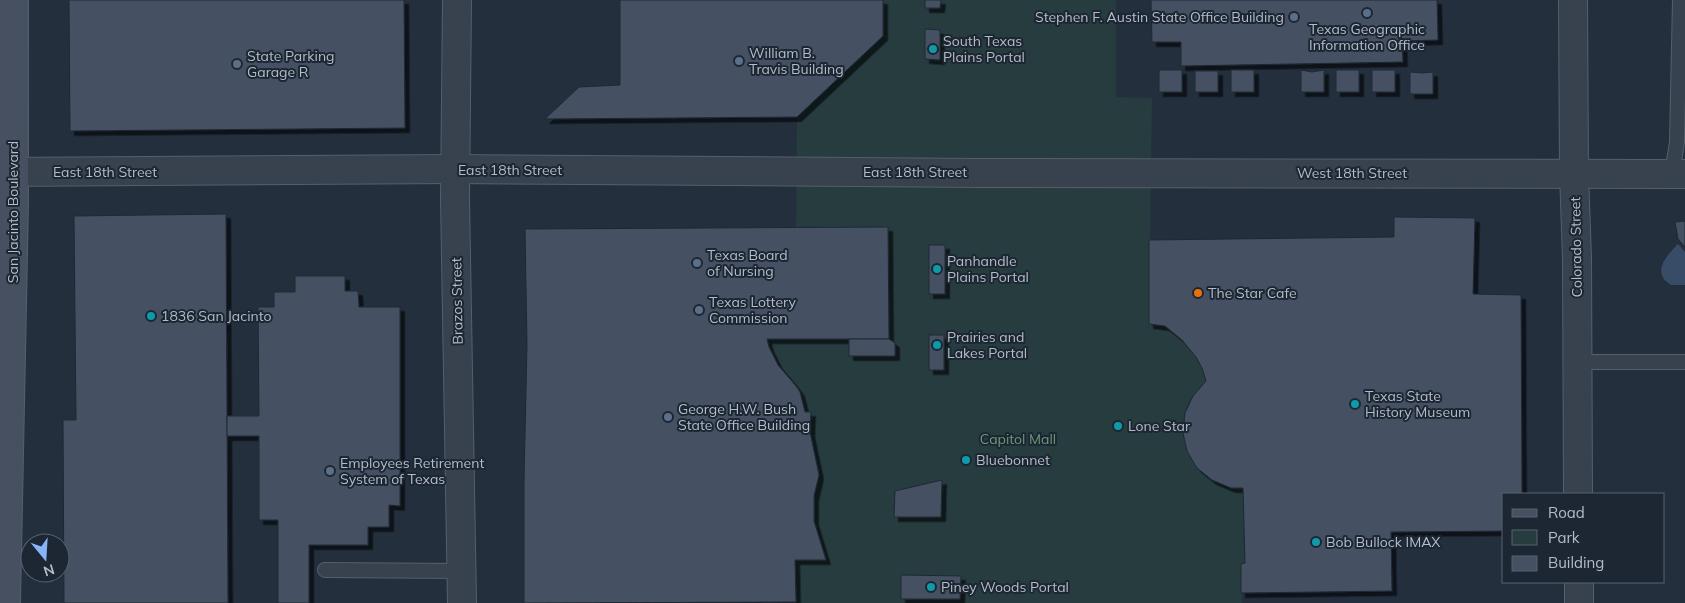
<svg xmlns="http://www.w3.org/2000/svg" width="1685" height="603" font-family="Mulish,sans-serif">
<style>
.green{fill:#263c3f}
.water{fill:#394c67}
.building{fill:#455162;stroke:#1f2835;filter:url(#shadow)}
.lines{fill:none;stroke-linecap:round;stroke-linejoin:round}
.service-casing{stroke:#565f6c;stroke-width:16}
.minor-casing{stroke:#565f6c;stroke-width:30}
.tertiary-casing{stroke:#565f6c;stroke-width:30}
.secondary-casing{stroke:#565f6c;stroke-width:30}
.service{stroke:#38414e;stroke-width:14}
.minor{stroke:#38414e;stroke-width:28}
.tertiary{stroke:#38414e;stroke-width:28}
.secondary{stroke:#465061;stroke-width:28}
.service-dot{fill:#5c6f8a;stroke:#1d2633;stroke-width:2}
.culture-dot{fill:#0f9aa8;stroke:#1d2633;stroke-width:2}
.food-dot{fill:#e8710a;stroke:#1d2633;stroke-width:2}
.labels{text-anchor:middle;dominant-baseline:central;stroke-width:4;stroke-linejoin:round;paint-order:stroke}
.poi-label{font-size:14px;fill:#b4bcc9;stroke:#1d2633;text-anchor:start}
.street-label{font-size:14px;fill:#b4bcc9;stroke:#1d2633}
.park-label{font-size:14px;fill:#6b9a76;stroke:#1d2633}
</style>
<defs>
<filter id="shadow"><feDropShadow dx="4.5" dy="4.5" stdDeviation="0" flood-color="#0009"/></filter>
</defs>
<rect width="100%" height="100%" fill="#242f3e"/>
<path class="green" d="M883,0H1116V97L1152,98L1149,324L1165,326L1182,340L1196,357L1202,368L1206,381C1197,391 1188,400 1185,413C1175,453 1205,486 1243,488L1245,563L1241,564L1242,603H796L795,560H826L814,521V496L819,474L810,432L811,413L805,412C803,403 802,393 796,385C786,370 768,359 767,339L889,338L888,227H796L797,117L883,36Z"/>
<path class="water" d="M1678,244L1685,252V285H1671C1651,273 1666,256 1678,244Z"/>
<g class="building">
<polygon points="69,0 404,0 405,128 70,131"/>
<polygon points="620,0 883,0 883,36 797,117 545,119 579,87 620,85"/>
<polygon points="925,0 941,0 940,8 925,8"/>
<polygon points="1151,0 1437,0 1438,40 1402,41 1403,62 1181,66 1181,42 1152,42"/>
<polygon points="925,29 940,30 940,60 925,59"/>
<rect x="1159" y="70" width="23" height="22"/>
<rect x="1231" y="70" width="23" height="22"/>
<polygon points="1301,70 1312,72 1324,70 1324,92 1301,92"/>
<rect x="1336" y="70" width="23" height="22"/>
<rect x="1372" y="70" width="23" height="22"/>
<rect x="1195" y="71" width="23" height="21"/>
<polygon points="1410,72 1422,73 1433,72 1433,94 1410,94"/>
<polygon points="226,214 228,603 64,603 63,420 76,420 74,216"/>
<polygon points="1394,217 1475,218 1473,294 1521,295 1522,494 1504,494 1504,531 1391,532 1392,591 1241,593 1241,564 1245,563 1243,488 1231,488 1212,480 1197,468 1187,451 1183,433 1185,413 1193,396 1206,381 1202,368 1196,357 1182,340 1165,326 1149,324 1149,240 1394,237"/>
<polygon points="1675,222 1685,221 1685,247 1678,239"/>
<polygon points="888,227 889,339 767,339 769,347 778,365 796,386 800,392 805,412 811,412 810,432 819,475 814,496 814,521 826,560 795,560 796,602 524,603 524,481 527,345 525,229"/>
<rect x="929" y="245" width="16" height="49"/>
<polygon points="295,276 345,276 345,291 358,291 359,307 400,307 400,506 389,505 389,527 368,527 368,545 309,545 309,603 278,603 278,520 259,520 259,436 227,436 227,416 259,416 258,307 274,307 274,292 295,292"/>
<rect x="929" y="335" width="15" height="35"/>
<polygon points="849,339 889,339 895,343 895,356 849,356"/>
<polygon points="942,480 941,517 894,517 895,491"/>
<polygon points="901,575 961,576 960,599 901,599"/>
</g>
<g class="lines">
<g class="service-casing">
<g id="service">
<polyline points="1672,174 1677,142 1680,0"/>
<polyline points="1577,362 1685,362"/>
<polyline points="325,570 461,571"/>
</g>
</g>
<g class="minor-casing">
<g id="minor">
<polyline points="457,0 455,199 462,603"/>
<polyline points="0,172 455,169 979,173 1685,174"/>
<polyline points="1574,173 1577,258 1578,494"/>
<polyline points="1579,582 1579,603"/>
</g>
</g>
<g class="tertiary-casing">
<polyline id="tertiary" points="1573,0 1574,173"/>
</g>
<g class="secondary-casing">
<polyline id="secondary" points="6,603 14,202 14,0"/>
</g>
<use href="#service" class="service"/>
<use href="#minor" class="minor"/>
<use href="#tertiary" class="tertiary"/>
<use href="#secondary" class="secondary"/>
</g>
<g class="service-dot">
<circle cx="1367" cy="13" r="5"/>
<circle cx="1294" cy="17" r="5"/>
<circle cx="739" cy="61" r="5"/>
<circle cx="237" cy="64" r="5"/>
<circle cx="697" cy="263" r="5"/>
<circle cx="699" cy="310" r="5"/>
<circle cx="668" cy="417" r="5"/>
<circle cx="330" cy="471" r="5"/>
</g>
<g class="culture-dot">
<circle cx="933" cy="49" r="5"/>
<circle cx="937" cy="269" r="5"/>
<circle cx="151" cy="316" r="5"/>
<circle cx="937" cy="345" r="5"/>
<circle cx="1355" cy="404" r="5"/>
<circle cx="1118" cy="426" r="5"/>
<circle cx="966" cy="460" r="5"/>
<circle cx="1316" cy="542" r="5"/>
<circle cx="931" cy="587" r="5"/>
</g>
<circle class="food-dot" cx="1198" cy="293" r="5"/>
<g class="labels">
<g class="poi-label">
<text x="1284" y="17" text-anchor="end">Stephen F. Austin State Office Building</text>
<text x="1367" y="29" text-anchor="middle">Texas Geographic<tspan x="1367" dy="16">Information Office</tspan></text>
<text x="943" y="41">South Texas<tspan x="943" dy="16">Plains Portal</tspan></text>
<text x="749" y="53">William B.<tspan x="749" dy="16">Travis Building</tspan></text>
<text x="247" y="56">State Parking<tspan x="247" dy="16">Garage R</tspan></text>
<text x="707" y="255">Texas Board<tspan x="707" dy="16">of Nursing</tspan></text>
<text x="947" y="261">Panhandle<tspan x="947" dy="16">Plains Portal</tspan></text>
<text x="1208" y="293">The Star Cafe</text>
<text x="709" y="302">Texas Lottery<tspan x="709" dy="16">Commission</tspan></text>
<text x="161" y="316">1836 San Jacinto</text>
<text x="947" y="337">Prairies and<tspan x="947" dy="16">Lakes Portal</tspan></text>
<text x="1365" y="396">Texas State<tspan x="1365" dy="16">History Museum</tspan></text>
<text x="678" y="409">George H.W. Bush<tspan x="678" dy="16">State Office Building</tspan></text>
<text x="1128" y="426">Lone Star</text>
<text x="976" y="460">Bluebonnet</text>
<text x="340" y="463">Employees Retirement<tspan x="340" dy="16">System of Texas</tspan></text>
<text x="1326" y="542">Bob Bullock IMAX</text>
<text x="941" y="587">Piney Woods Portal</text>
</g>
<g class="street-label">
<text x="510" y="170">East 18th Street</text>
<text x="105" y="172">East 18th Street</text>
<text x="915" y="172">East 18th Street</text>
<text x="1352" y="173">West 18th Street</text>
<text transform="translate(13 212) rotate(-90)">San Jacinto Boulevard</text>
<text transform="translate(1576 247) rotate(-91)">Colorado Street</text>
<text transform="translate(457 301) rotate(-91)">Brazos Street</text>
</g>
<g class="park-label">
<text x="1018" y="439">Capitol Mall</text>
</g>
</g>
<rect x="1502" y="493" width="162" height="90" fill="#1d2633" stroke="#59626f"/>
<rect x="1512" y="509" width="25" height="8" fill="#465061" stroke="#59626f"/>
<text x="1548" y="518" font-size="15" fill="#b4bcc9">Road</text>
<rect x="1512" y="530" width="25" height="15" fill="#263c3f" stroke="#59626f"/>
<text x="1548" y="543" font-size="15" fill="#b4bcc9">Park</text>
<rect x="1512" y="556" width="25" height="15" fill="#455162" stroke="#59626f"/>
<text x="1548" y="568" font-size="15" fill="#b4bcc9">Building</text>
<g transform="translate(45 558) rotate(162)"><circle r="24" fill="#1d2633" stroke="#59626f"/>
<path d="M0-4L9 19L0 12L-9 19Z" fill="#8ab4f8"/>
<text y="-8" font-size="14" font-weight="bold" text-anchor="middle" fill="#b4bcc9">N</text>
</g>
</svg>
